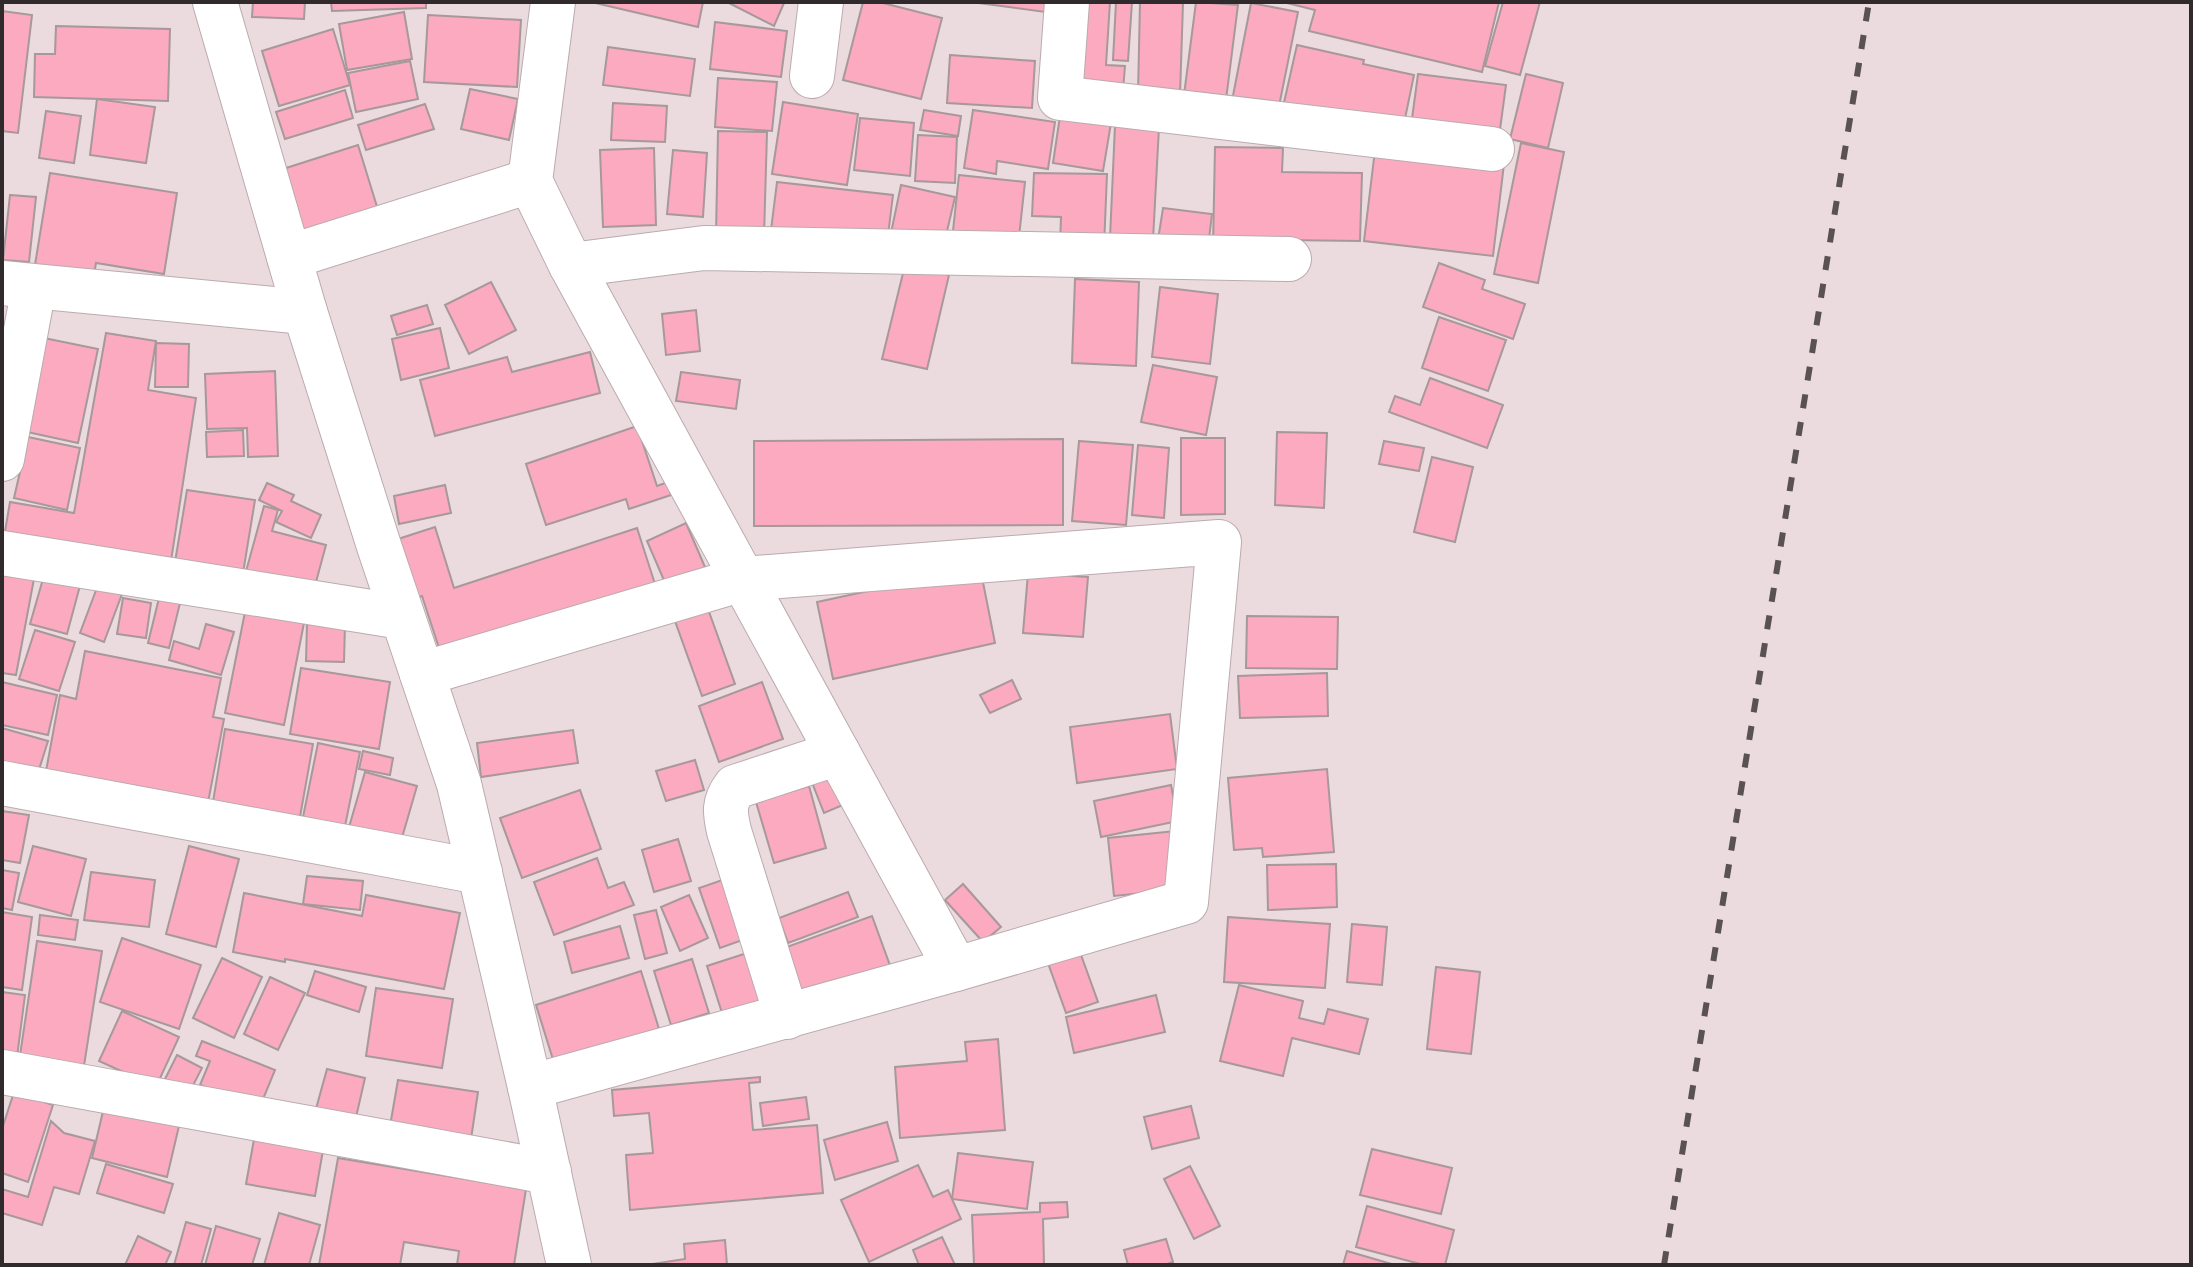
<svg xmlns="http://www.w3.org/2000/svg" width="2193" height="1267" font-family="Ubuntu,sans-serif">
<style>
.building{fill:#fbaabf;stroke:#a7989b;stroke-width:2}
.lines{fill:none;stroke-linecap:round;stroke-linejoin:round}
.minor-casing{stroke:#bbabaf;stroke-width:46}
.minor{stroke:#fff;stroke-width:44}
.rail{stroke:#5a5154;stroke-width:6;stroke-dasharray:14 14;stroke-linecap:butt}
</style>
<rect width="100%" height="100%" fill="#ebdade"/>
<g class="building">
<polygon points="253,2 305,2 304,19 252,17"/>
<polygon points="331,2 426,2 426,8 332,11"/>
<polygon points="591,2 703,2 698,27"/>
<polygon points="727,2 781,2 784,3 774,26"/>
<polygon points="863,2 879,2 942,18 921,99 843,80"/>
<polygon points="971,2 1047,2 1045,12"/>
<polygon points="1079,2 1110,2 1106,65 1125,66 1123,90 1074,87"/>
<polygon points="1116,2 1132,2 1128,61 1113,60"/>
<polygon points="1140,2 1183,3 1180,95 1138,94"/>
<polygon points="1196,2 1238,5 1226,100 1184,95"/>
<polygon points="1283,2 1499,2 1482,72 1309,31 1315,10"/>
<polygon points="1503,2 1540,2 1520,75 1485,66"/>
<polygon points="1251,3 1298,12 1277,116 1231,106"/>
<polygon points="2,11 32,15 18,133 2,131"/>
<polygon points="404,12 412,59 347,70 339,24"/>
<polygon points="428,15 521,20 517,87 424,82"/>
<polygon points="715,22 787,31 781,77 710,69"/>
<polygon points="56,26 170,29 168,101 34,97 35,54 55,54"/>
<polygon points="333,29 350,85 279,106 262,51"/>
<polygon points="1297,45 1364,60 1363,64 1414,75 1402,133 1283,107"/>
<polygon points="608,47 695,59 690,96 603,85"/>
<polygon points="950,55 1035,61 1032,108 947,103"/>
<polygon points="410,61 418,99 356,112 348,73"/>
<polygon points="1418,74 1506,85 1499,137 1411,126"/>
<polygon points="1526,74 1563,83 1548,148 1510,139"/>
<polygon points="718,78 777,82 772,131 715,127"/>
<polygon points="470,89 518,99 509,140 461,129"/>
<polygon points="345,90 353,118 285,139 276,112"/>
<polygon points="97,99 155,107 146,163 90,155"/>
<polygon points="783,102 858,114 847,185 772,174"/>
<polygon points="613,103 667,106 665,142 611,140"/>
<polygon points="425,104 434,129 366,150 358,125"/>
<polygon points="924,110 961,116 958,136 920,130"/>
<polygon points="973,110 1055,122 1048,169 997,161 996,174 964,168"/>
<polygon points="46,111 81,116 74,163 39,158"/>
<polygon points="1060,116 1111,123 1103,171 1053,163"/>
<polygon points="860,118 914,123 910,176 854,170"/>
<polygon points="1115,125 1159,127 1153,240 1110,238"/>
<polygon points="718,131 767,132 764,236 716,235"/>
<polygon points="918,135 957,137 955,183 915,181"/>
<polygon points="1521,143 1564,152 1538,283 1494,274"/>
<polygon points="358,145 379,213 304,237 283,169"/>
<polygon points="1215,147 1283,148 1282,172 1362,173 1360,241 1285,240 1213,247"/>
<polygon points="654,148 656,225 603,227 600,150"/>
<polygon points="673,150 707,153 703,217 667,214"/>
<polygon points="1375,150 1504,164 1493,256 1364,241"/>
<polygon points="50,173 177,193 164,274 96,263 92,286 33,277"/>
<polygon points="1034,173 1107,174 1104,247 1060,246 1061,217 1032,216"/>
<polygon points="959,175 1025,182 1018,246 952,240"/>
<polygon points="777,182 893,195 887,243 771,230"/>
<polygon points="901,185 955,197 944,244 891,233"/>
<polygon points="10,195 36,197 29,262 3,260"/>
<polygon points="1163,208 1212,214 1208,247 1158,240"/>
<polygon points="1439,263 1485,280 1482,289 1525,304 1513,339 1423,307"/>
<polygon points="905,265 949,275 927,369 882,359"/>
<polygon points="1075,279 1139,282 1136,366 1072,363"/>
<polygon points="491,282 516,330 469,354 445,305"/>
<polygon points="1160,287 1218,294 1210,364 1152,357"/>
<polygon points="427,305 433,324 397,335 391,316"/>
<polygon points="696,310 700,351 666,355 662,314"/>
<polygon points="1439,317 1506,340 1488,391 1422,368"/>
<polygon points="440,328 449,368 401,380 392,339"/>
<polygon points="106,333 156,341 148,390 196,398 171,561 3,543 10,502 74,513"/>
<polygon points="39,337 98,349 78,443 18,430"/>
<polygon points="156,343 189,344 188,387 155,387"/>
<polygon points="590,352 600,393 435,436 420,380 507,357 512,372"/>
<polygon points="1153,365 1217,377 1206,435 1141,422"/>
<polygon points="275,371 278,456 248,457 247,428 207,429 205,374"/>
<polygon points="681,372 740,380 736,409 676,401"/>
<polygon points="1430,378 1503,405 1487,448 1389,412 1395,396 1420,405"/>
<polygon points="637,426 657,486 668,482 671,495 629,509 626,499 546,525 526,464"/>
<polygon points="243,430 244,456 207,457 206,432"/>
<polygon points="1277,432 1327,433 1324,508 1275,505"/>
<polygon points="28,437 80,448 67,510 14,498"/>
<polygon points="1181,438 1225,438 1225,514 1181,515"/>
<polygon points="1063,439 1063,525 754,526 754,441"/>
<polygon points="1079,441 1133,445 1126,525 1072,521"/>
<polygon points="1384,441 1424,448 1419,471 1379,464"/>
<polygon points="1138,445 1169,448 1164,518 1132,515"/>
<polygon points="1432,457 1473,467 1455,542 1414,532"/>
<polygon points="267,483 294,495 291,501 321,515 311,538 276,522 282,511 259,500"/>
<polygon points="445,485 451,513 399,524 394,496"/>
<polygon points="187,490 255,500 243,573 175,562"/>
<polygon points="264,506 278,510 272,531 326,545 313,593 245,575"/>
<polygon points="686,523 708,574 669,592 647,541"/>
<polygon points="435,527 454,588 637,528 655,584 441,654 422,596 410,601 392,541"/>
<polygon points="2,561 36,568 16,675 2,673"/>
<polygon points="980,567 995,643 833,679 817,602"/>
<polygon points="45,572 81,582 67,634 30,624"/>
<polygon points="1028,573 1088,577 1083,637 1023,633"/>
<polygon points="98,585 122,594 104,642 80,633"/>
<polygon points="160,594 181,599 169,648 148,643"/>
<polygon points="123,598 151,603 146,638 117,634"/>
<polygon points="708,609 735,684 702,696 675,621"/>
<polygon points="245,612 304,623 284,725 225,713"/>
<polygon points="1247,616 1338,617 1337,669 1246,668"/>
<polygon points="307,623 345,624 344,662 306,661"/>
<polygon points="206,624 234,632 221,675 169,660 174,641 199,649"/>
<polygon points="35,630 75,642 59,691 19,679"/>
<polygon points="85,651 221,678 213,717 224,719 206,813 44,782 60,695 76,699"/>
<polygon points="301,668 390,682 379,749 290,734"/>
<polygon points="1327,673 1328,716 1240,718 1238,676"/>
<polygon points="1012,680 1021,699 990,713 980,695"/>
<polygon points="2,682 57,695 48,735 2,725"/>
<polygon points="762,682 783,739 719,762 699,706"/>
<polygon points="1170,714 1177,769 1077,783 1070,727"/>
<polygon points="2,728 48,741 36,779 2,769"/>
<polygon points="225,729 313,744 298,828 211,814"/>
<polygon points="573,730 578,763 481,777 477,743"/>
<polygon points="318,743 360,752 343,836 301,827"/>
<polygon points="363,751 393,758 390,775 359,769"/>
<polygon points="695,760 704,790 666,801 656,771"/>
<polygon points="1327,769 1334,852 1263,857 1262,848 1234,850 1228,778"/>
<polygon points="837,770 850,802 824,813 811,780"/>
<polygon points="365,772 417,786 399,848 347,834"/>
<polygon points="1171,785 1178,821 1101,837 1094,801"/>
<polygon points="809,786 826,848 774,863 756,802"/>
<polygon points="580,790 601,849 522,878 500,818"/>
<polygon points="2,811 29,815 20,863 2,860"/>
<polygon points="1175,831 1181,889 1114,896 1108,838"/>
<polygon points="678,839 691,881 654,892 642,850"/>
<polygon points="33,846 86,859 71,916 18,902"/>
<polygon points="189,846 239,859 216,947 166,934"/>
<polygon points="597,858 608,888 624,882 634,905 554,935 534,882"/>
<polygon points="1336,864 1337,907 1268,910 1267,865"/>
<polygon points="2,870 19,873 12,910 2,908"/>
<polygon points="91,872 155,880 149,927 84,920"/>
<polygon points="307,876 363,881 360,910 303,904"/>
<polygon points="734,876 754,936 720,948 699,888"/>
<polygon points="963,884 1001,927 983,942 945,900"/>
<polygon points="848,892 858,917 788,943 779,918"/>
<polygon points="244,893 362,916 366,895 460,913 444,989 285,959 285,962 233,952"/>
<polygon points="689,895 708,938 680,951 661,907"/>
<polygon points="656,910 667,953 645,959 634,915"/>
<polygon points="2,912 32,917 22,990 2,987"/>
<polygon points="40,915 78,920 75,940 38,935"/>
<polygon points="872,916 892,971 804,1003 784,948"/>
<polygon points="1228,917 1330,924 1325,988 1224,982"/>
<polygon points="1352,924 1387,927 1382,985 1347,982"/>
<polygon points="620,926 629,958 572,973 564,942"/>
<polygon points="122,938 201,965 179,1029 100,1002"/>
<polygon points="37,941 102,951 83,1072 19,1062"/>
<polygon points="1076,941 1098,1002 1066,1013 1044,952"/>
<polygon points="747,953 764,1002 723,1016 707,966"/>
<polygon points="222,958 262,977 234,1038 193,1018"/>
<polygon points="692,959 709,1013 671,1025 654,971"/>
<polygon points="1436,967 1480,972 1471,1054 1427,1049"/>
<polygon points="315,971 366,987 359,1012 307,995"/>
<polygon points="641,971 660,1032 555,1066 536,1005"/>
<polygon points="270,977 305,993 278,1050 244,1034"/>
<polygon points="1239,985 1303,1001 1299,1018 1324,1024 1328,1009 1368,1019 1359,1054 1292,1038 1283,1076 1220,1061"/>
<polygon points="376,988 453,999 442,1068 366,1056"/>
<polygon points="2,992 25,995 17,1057 2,1055"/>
<polygon points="1156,995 1165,1032 1074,1053 1066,1017"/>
<polygon points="122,1011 179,1037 156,1087 99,1061"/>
<polygon points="998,1039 1005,1130 900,1138 895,1067 967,1061 965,1042"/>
<polygon points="202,1041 275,1070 259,1109 200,1085 210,1061 196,1056"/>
<polygon points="177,1055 202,1068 188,1095 163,1083"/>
<polygon points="327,1069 365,1078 354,1126 314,1116"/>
<polygon points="760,1077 760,1082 749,1083 753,1130 817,1125 823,1193 630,1210 626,1155 653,1153 649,1113 614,1116 612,1090"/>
<polygon points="398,1080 478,1092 471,1139 390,1126"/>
<polygon points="14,1092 53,1105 28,1182 2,1173 2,1129"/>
<polygon points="806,1097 809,1119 763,1126 760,1103"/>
<polygon points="1191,1106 1199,1138 1152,1149 1144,1117"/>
<polygon points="104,1107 179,1126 167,1177 92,1158"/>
<polygon points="51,1121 64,1133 95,1141 79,1194 54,1187 42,1225 2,1213 2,1189 28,1197"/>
<polygon points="887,1122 898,1161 835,1180 824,1140"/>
<polygon points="256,1128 325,1139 315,1196 246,1184"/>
<polygon points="1372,1149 1452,1168 1441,1214 1360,1195"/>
<polygon points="958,1153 1033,1162 1027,1209 952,1199"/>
<polygon points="338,1158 526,1189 514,1265 457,1265 459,1251 404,1242 400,1265 319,1265"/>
<polygon points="106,1164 173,1184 164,1213 97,1193"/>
<polygon points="918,1165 933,1197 948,1190 961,1219 869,1262 841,1200"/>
<polygon points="1190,1166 1220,1226 1194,1239 1164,1179"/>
<polygon points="1067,1202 1068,1217 1043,1219 1044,1265 974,1265 972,1215 1040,1212 1040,1203"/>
<polygon points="1367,1206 1454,1230 1445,1265 1424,1265 1356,1247"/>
<polygon points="279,1213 320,1225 309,1265 264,1265"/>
<polygon points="186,1222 211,1229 201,1265 174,1265"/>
<polygon points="216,1226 260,1239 252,1265 205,1265"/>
<polygon points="138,1236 171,1252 165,1265 125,1265"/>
<polygon points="942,1237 955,1265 919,1265 913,1250"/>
<polygon points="1166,1239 1173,1262 1164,1265 1128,1265 1124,1250"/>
<polygon points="725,1240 727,1265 646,1265 685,1259 684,1244"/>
<polygon points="1347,1251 1395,1265 1343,1265"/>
</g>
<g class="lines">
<g class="minor-casing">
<g id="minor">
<polyline points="215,2 305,312 379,546 459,784 530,1087 569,1265"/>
<polyline points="553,2 530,181 571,265 704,248 1289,259"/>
<polyline points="1067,2 1060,98 1492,149"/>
<polyline points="812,76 821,2"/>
<polyline points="289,257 530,181"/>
<polyline points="571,265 956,969"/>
<polyline points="2,283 305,312"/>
<polyline points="2,459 34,287"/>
<polyline points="2,553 402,617"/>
<polyline points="422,674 743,579 1219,542 1186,902 956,969 530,1087"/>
<polyline points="2,783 480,872"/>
<path d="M787,1017L729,831C725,813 723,803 735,787L838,753"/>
<polyline points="2,1072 549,1172"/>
</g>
</g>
<use href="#minor" class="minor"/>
<polyline class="rail" points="1664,1265 1869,2"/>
</g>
<rect width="2193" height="1267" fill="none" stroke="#302a2c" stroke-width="8"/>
</svg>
